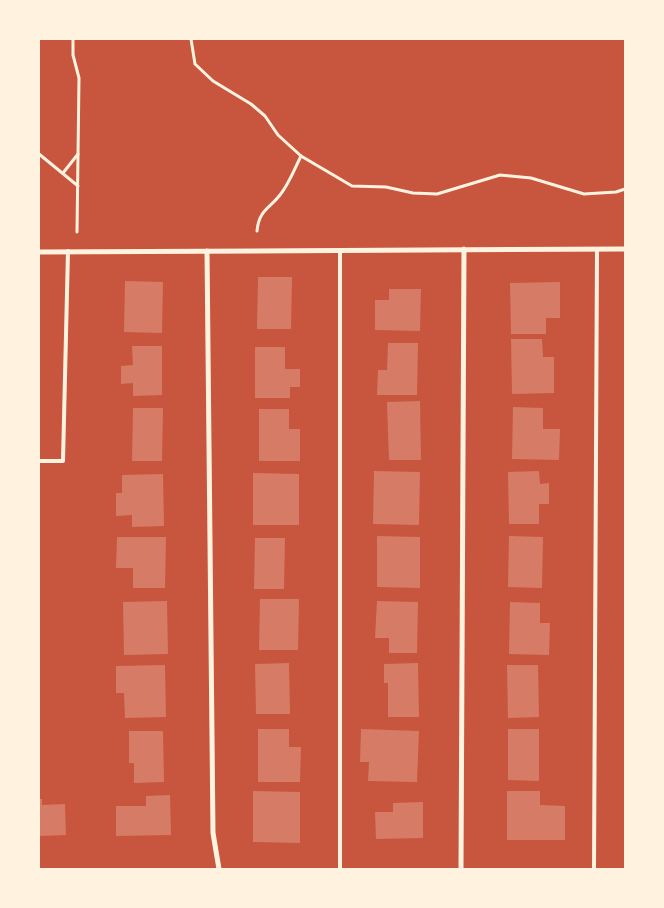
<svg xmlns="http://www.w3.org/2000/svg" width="664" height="908" font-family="Spectral,serif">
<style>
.building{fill:#d67c66}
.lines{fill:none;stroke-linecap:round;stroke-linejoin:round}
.path{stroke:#fff3e0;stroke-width:3}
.service{stroke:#fff3e0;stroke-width:4}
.minor{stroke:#fff3e0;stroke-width:5}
</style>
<rect width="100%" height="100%" fill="#c8553d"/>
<g class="building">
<polygon points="258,277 292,277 291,329 257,329"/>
<polygon points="125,281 163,282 162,333 124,332"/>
<polygon points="560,282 560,318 546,318 546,334 511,334 510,283"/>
<polygon points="389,289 421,289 420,331 375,330 375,300 389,300"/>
<polygon points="511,339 542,339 543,357 554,357 554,393 512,394"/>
<polygon points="388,343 418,343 417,395 377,395 378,370 387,370"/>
<polygon points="132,346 162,346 162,395 133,396 133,383 121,384 121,366 133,365"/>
<polygon points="255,347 285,347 285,369 300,369 300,387 290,387 290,398 255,398"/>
<polygon points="420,401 421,460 389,460 387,402"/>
<polygon points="513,407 543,408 543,429 560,429 559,460 512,459"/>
<polygon points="133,408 163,408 162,461 132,461"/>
<polygon points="259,409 289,409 289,429 300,429 300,461 259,461"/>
<polygon points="374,471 420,472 419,525 373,524"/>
<polygon points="539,471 540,484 549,483 549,504 539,504 539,524 509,524 508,472"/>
<polygon points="253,473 299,474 299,525 253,525"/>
<polygon points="163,474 164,526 132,527 132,515 116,516 116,493 122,493 122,475"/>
<polygon points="377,536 420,537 420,588 377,587"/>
<polygon points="509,536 543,537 542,588 508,587"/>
<polygon points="117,537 166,537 165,588 133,588 133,568 116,568"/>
<polygon points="255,538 285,538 284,589 254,589"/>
<polygon points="260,599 299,599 298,650 259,650"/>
<polygon points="167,601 168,654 124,655 123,602"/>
<polygon points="377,601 418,602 417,653 389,653 389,638 375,638"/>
<polygon points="510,602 540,603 540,623 550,623 549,655 509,654"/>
<polygon points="289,663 290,714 256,714 255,664"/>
<polygon points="418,663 419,717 388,717 388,683 384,683 384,664"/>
<polygon points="165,665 166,717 125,718 124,693 116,693 116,666"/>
<polygon points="507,665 538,665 539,717 508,718"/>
<polygon points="258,729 289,729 289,747 301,747 300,782 258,782"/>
<polygon points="361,729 419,731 417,782 368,781 369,762 360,762"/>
<polygon points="508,729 539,729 539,781 508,780"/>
<polygon points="129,731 163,731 164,782 134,783 134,763 129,763"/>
<polygon points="253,791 300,792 300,843 253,842"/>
<polygon points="507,791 540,791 540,805 565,806 565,840 507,840"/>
<polygon points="170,795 171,835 116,836 116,806 146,806 146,796"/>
<polygon points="39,799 42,799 42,805 65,804 66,835 39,836"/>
<polygon points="423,802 423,838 376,839 375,812 393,812 393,803"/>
</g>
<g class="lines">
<g class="path">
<polyline points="73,39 73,55 79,78 77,232"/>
<polyline points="191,39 195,64 213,81 251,104 265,116 278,135 301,156 352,186 386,187 413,193 437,194 500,175 531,178 584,194 616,192 625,189"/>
<polyline points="39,154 78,186"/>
<polyline points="63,173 78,154"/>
<path d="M257,231C259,210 269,209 280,195C289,184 295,168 301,156"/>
</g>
<g class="service">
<polyline points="340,250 340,869"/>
<polyline points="39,461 63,461 68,251"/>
<polyline points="594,869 597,249"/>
</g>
<g class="minor">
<polyline points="207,251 213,833 219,869"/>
<polyline points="39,252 625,249"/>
<polyline points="461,869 464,249"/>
</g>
</g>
<rect width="664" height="908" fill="none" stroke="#fff3e0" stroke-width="80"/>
</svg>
